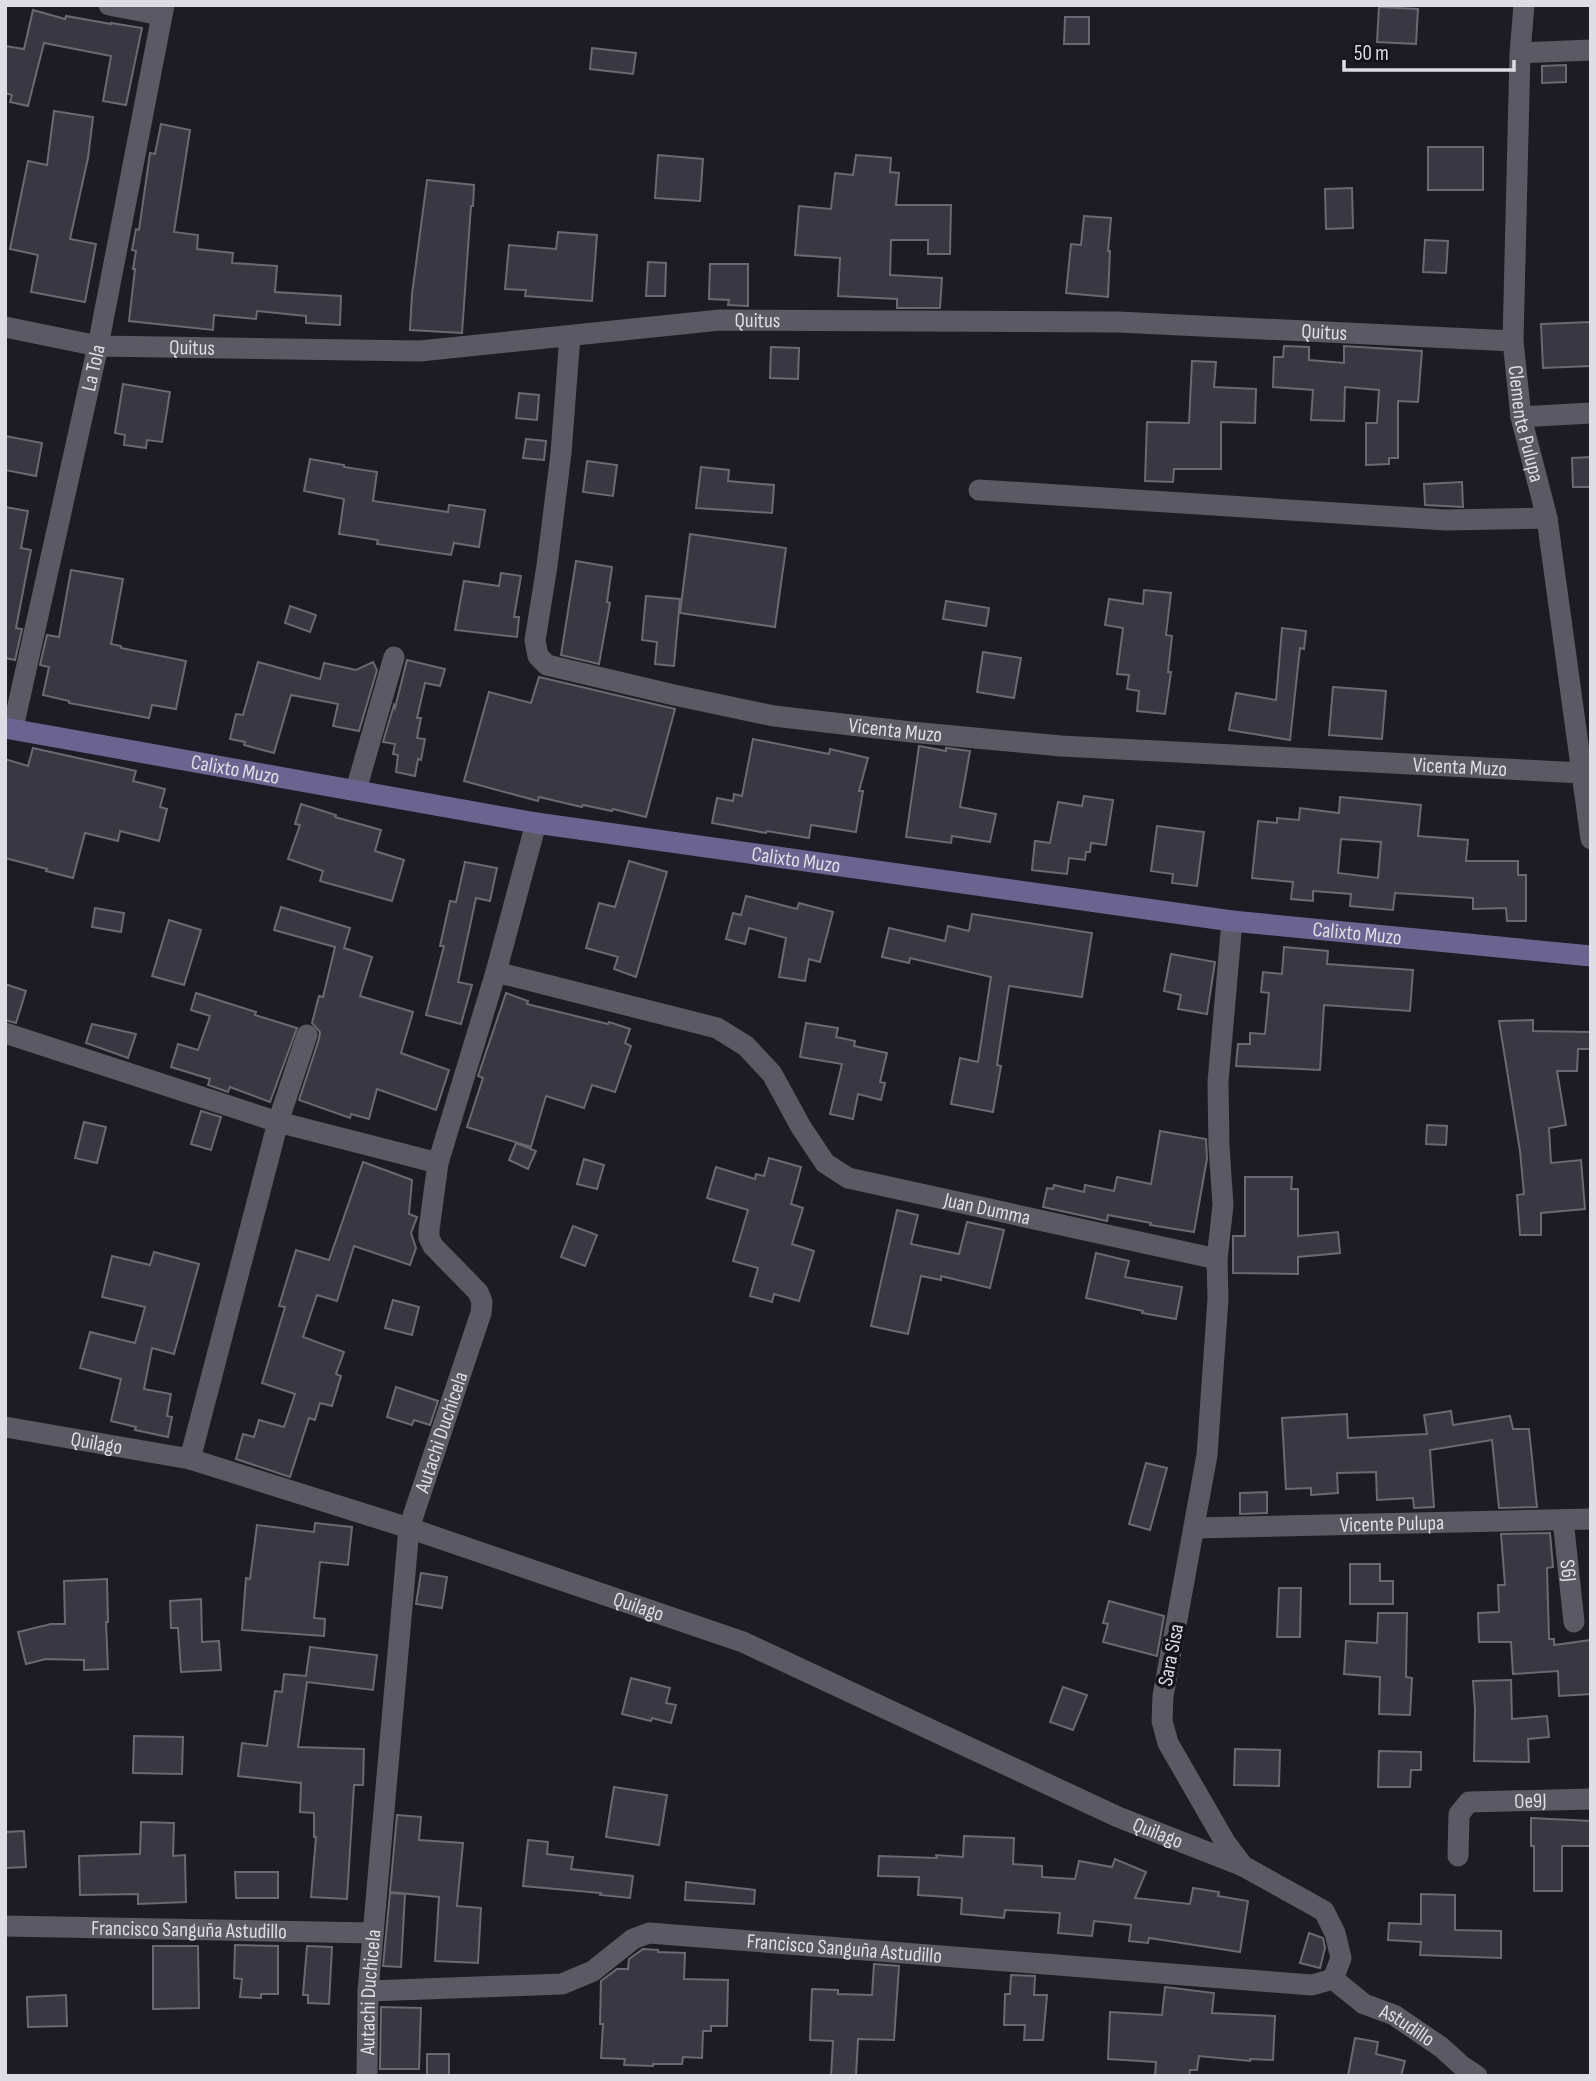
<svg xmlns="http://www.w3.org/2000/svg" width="1596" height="2081" font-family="'Sofia Sans Condensed',sans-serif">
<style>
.building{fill:#393842;stroke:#696973;stroke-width:2;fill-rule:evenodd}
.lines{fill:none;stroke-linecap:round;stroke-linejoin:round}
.street{stroke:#5a5964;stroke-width:21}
.secondary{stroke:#6b6490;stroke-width:21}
.labels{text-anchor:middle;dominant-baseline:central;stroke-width:7;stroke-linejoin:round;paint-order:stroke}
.street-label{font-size:21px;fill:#dddde3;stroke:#14131b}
</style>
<rect width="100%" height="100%" fill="#1d1c25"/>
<g class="building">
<polygon points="1379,7 1418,9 1416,44 1377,42"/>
<polygon points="33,10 65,19 66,16 111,24 111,23 142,28 126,105 103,101 111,56 44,43 28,106 10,102 12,95 5,93 5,46 24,49"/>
<polygon points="1065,17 1089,17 1089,44 1064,44"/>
<polygon points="592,48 636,53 633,74 590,69"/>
<polygon points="1566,65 1566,82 1542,83 1542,66"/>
<polygon points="54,111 93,117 88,158 70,239 96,244 85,302 31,292 38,255 10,249 28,161 47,165"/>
<polygon points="161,124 190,130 174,232 198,235 197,249 233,253 232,263 277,266 275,292 341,296 340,325 306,323 306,316 257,311 256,319 214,315 213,330 129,321 135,269 133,269 136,251 132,250 136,229 139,230 150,153 155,154"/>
<rect x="1428" y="147" width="55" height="43"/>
<polygon points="658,155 703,159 700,201 655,198"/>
<polygon points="856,155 891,158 890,172 899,173 896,205 951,205 950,254 928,254 928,240 891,240 890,275 942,278 940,308 897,308 897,299 838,296 840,258 795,255 799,206 831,209 835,173 853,175"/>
<polygon points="427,180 474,185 473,206 471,206 462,333 410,330 412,294"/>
<polygon points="1352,188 1353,228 1326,229 1325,189"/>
<polygon points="1084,216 1111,218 1108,251 1110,251 1108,297 1066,293 1071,244 1081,245"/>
<polygon points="558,232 597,235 592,301 525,296 526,290 505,289 509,245 556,249"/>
<polygon points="1425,240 1448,241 1446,273 1423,272"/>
<polygon points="648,262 666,263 665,296 646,296"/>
<polygon points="710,264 748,264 748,306 728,305 729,300 709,299"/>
<polygon points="1591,322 1591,366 1543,368 1541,324"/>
<polygon points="1284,346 1309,347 1309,360 1344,363 1344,346 1422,351 1418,402 1398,401 1398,458 1389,458 1389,464 1366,465 1366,423 1377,423 1379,390 1345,387 1344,421 1311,420 1313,390 1273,387 1274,357 1283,357"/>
<polygon points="771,347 799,348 798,379 770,378"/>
<polygon points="1192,361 1216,362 1214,387 1256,389 1255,423 1221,422 1221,469 1174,469 1173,482 1145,481 1147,422 1189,423"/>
<polygon points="123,384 170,392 162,442 147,440 146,448 124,445 125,435 115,433"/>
<polygon points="519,393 539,395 537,420 516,418"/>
<polygon points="5,436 42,443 36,476 5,470"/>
<polygon points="526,439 546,441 544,460 523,458"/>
<polygon points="1591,457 1591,487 1573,487 1572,458"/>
<polygon points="310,459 344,465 344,467 377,472 373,501 448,512 449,505 485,510 479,547 454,543 451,555 377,544 378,540 339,534 344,499 304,491"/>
<polygon points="587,461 617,465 613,496 583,492"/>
<polygon points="701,467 729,470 728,481 774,485 772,513 696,508"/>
<polygon points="1462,482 1463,507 1425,505 1424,484"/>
<polygon points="5,507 28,511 21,548 31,550 16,628 22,629 15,660 5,658"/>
<polygon points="690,534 786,548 775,627 680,613"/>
<polygon points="576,561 612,567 607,602 610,603 599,664 561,655"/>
<polygon points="71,570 123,579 111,644 121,646 121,648 186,661 176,709 152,705 149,718 69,703 69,701 43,695 49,667 40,665 47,635 59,637"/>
<polygon points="501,573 521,576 514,617 519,617 517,637 455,630 464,581 499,586"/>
<polygon points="1144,590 1171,593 1166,635 1172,636 1168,672 1171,672 1165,714 1137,711 1139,691 1127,689 1129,675 1117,674 1123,628 1105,625 1109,599 1143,604"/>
<polygon points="646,596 680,599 674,666 655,664 657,642 642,640"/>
<polygon points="946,601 989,608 986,626 943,619"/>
<polygon points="290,606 316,615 310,632 285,623"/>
<polygon points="1282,628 1306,631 1304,649 1300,648 1290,740 1229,730 1236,693 1276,700"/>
<polygon points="983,652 1021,658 1014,698 977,692"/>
<polygon points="407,660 445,669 440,686 425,683 417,718 421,718 417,738 425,739 421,760 418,759 415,776 396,772 398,755 393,754 395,744 383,742 394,705 395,708"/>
<polygon points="258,662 320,679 324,663 356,670 373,662 377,670 359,731 333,726 338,704 291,695 274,753 244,745 245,742 230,739 236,714 243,715"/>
<polygon points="539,677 675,709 646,817 613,809 612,811 583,805 582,807 539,797 538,801 464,781 489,692 531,703"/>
<polygon points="1333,687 1386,691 1382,739 1329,735"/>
<polygon points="753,739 829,754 830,749 868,758 859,791 863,791 856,832 811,825 809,838 767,831 766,833 712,823 717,798 733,801 734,794 742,796"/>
<polygon points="919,746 946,751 946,748 970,751 960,807 996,814 990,842 952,836 951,843 906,837"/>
<polygon points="33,748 136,771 133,781 165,789 160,807 167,809 159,841 120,831 118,841 85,833 73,878 46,871 47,869 5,858 5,759 28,766"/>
<polygon points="1084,796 1113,800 1106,845 1091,843 1090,852 1086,852 1085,860 1069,858 1067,874 1032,870 1035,841 1050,843 1058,802 1082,806"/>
<path d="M1340,797L1421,805L1418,836L1468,840L1466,861H1518V875H1526V921H1507L1506,908L1473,909V898L1395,893L1393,910L1350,906L1351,894L1313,891V901L1291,899L1293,882L1252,878L1258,821L1277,823V818L1299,820L1300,808L1339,813ZM1341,839L1381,842L1378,878L1338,873Z"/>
<polygon points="301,804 336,815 335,817 381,830 375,851 404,860 392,901 320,881 323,871 288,859 300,825 295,824"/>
<polygon points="1157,826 1204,832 1197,886 1172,883 1173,874 1151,871"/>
<polygon points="629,861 667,872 636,977 614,969 618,957 586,948 599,903 615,907"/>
<polygon points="465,862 497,868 490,901 476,898 458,982 472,985 461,1024 426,1015 444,946 440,946 450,901 456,902"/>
<polygon points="746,896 797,909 799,903 833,912 820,962 809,959 805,981 779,977 786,938 749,928 745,944 726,939 733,913 741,915"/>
<polygon points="281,907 350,928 344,948 372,957 360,996 413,1012 401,1053 449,1070 436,1110 377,1089 369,1119 351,1114 350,1118 299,1100 319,1039 320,1032 312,1023 319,996 323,997 335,947 274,930"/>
<polygon points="95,908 124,913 121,932 92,927"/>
<polygon points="972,914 1092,933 1082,997 1009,986 997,1065 1001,1066 993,1112 951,1104 960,1058 978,1062 991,977 910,958 909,963 882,957 889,928 945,941 948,926 969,931"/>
<polygon points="169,920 201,930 184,985 152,976"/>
<polygon points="1284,947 1328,951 1327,964 1413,970 1410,1011 1324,1005 1320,1070 1236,1066 1238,1044 1250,1044 1250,1033 1265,1034 1269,993 1261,992 1263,972 1282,974"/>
<polygon points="1171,954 1215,962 1207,1014 1178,1009 1181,995 1164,991"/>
<polygon points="5,984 26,991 16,1023 5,1020"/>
<polygon points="196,993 256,1012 255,1015 297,1028 270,1102 230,1087 228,1092 208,1085 210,1079 171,1067 178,1044 198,1050 210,1016 191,1010"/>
<polygon points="506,993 528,1001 527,1004 608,1024 609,1022 630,1029 625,1043 631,1046 615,1092 592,1085 584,1108 546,1096 531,1147 467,1127 483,1078 478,1076"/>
<polygon points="1533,1020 1533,1031 1591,1032 1591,1049 1578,1049 1577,1071 1557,1071 1566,1125 1549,1128 1551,1163 1581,1160 1585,1209 1541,1213 1541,1235 1520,1235 1517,1195 1524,1194 1520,1151 1499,1021"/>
<polygon points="806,1023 838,1028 836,1037 855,1041 854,1046 887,1053 880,1082 885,1083 881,1100 858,1094 853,1119 830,1114 842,1064 800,1057"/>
<polygon points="92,1024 136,1034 128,1058 86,1043"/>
<polygon points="201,1111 221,1117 211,1150 191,1144"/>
<polygon points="84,1122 106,1127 97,1163 75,1158"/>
<polygon points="1427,1125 1447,1126 1446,1145 1426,1144"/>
<polygon points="1160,1131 1206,1139 1207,1159 1194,1232 1150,1225 1151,1223 1108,1215 1107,1221 1043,1207 1047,1188 1053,1189 1054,1185 1084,1192 1085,1185 1114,1191 1117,1177 1151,1184"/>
<polygon points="516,1143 536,1151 528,1169 509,1160"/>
<polygon points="769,1158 801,1167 791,1204 803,1208 792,1244 814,1251 799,1301 774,1294 772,1302 750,1296 758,1268 733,1261 748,1210 707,1198 716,1167 755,1179 756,1174 764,1176"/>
<polygon points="584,1159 604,1165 597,1189 577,1184"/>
<polygon points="363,1162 412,1180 409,1214 417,1217 411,1233 416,1248 410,1265 354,1246 337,1301 317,1295 303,1337 344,1352 336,1374 341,1376 332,1406 320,1403 315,1420 309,1418 290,1477 236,1459 243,1434 254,1437 259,1420 284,1427 295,1394 262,1383 285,1307 279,1306 296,1250 329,1260"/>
<polygon points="1245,1177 1292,1177 1291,1189 1298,1189 1298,1236 1338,1232 1340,1253 1298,1257 1298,1274 1233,1273 1233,1236 1245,1236"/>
<polygon points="897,1210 918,1215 911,1244 959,1254 967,1222 1004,1230 990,1288 941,1276 941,1280 921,1276 908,1334 871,1326"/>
<polygon points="573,1226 597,1235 585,1266 561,1257"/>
<polygon points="154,1252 199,1264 174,1354 152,1348 144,1389 171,1394 167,1416 172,1417 168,1437 135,1430 136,1427 111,1421 121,1379 80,1368 90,1332 135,1343 145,1307 102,1297 112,1256 150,1265"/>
<polygon points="1096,1253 1129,1261 1125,1277 1182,1287 1176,1319 1142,1313 1143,1311 1086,1298"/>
<polygon points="393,1300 419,1307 412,1335 385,1328"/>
<polygon points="396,1387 438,1401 430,1425 414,1420 412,1425 387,1417"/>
<polygon points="1451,1411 1453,1425 1510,1416 1513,1429 1529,1429 1537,1507 1499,1508 1492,1440 1430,1450 1434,1507 1414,1508 1413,1498 1377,1500 1376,1472 1337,1473 1338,1493 1311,1495 1311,1488 1286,1489 1282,1418 1347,1414 1348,1438 1427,1434 1424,1415"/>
<polygon points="1146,1463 1167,1468 1150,1530 1129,1524"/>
<polygon points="1267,1492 1267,1513 1240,1514 1240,1493"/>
<polygon points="315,1523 352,1527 348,1565 320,1562 314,1618 325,1619 324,1636 242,1630 246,1578 250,1579 257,1525 314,1532"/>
<polygon points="1550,1533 1553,1567 1547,1568 1549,1639 1554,1639 1554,1645 1591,1640 1591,1694 1559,1696 1558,1671 1513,1674 1511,1642 1479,1642 1478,1613 1499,1612 1498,1585 1505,1585 1501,1534"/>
<polygon points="1350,1564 1380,1564 1380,1581 1393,1581 1393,1604 1350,1604"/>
<polygon points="421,1573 447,1577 442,1608 416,1604"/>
<polygon points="107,1579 108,1622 106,1622 108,1669 84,1670 84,1660 46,1659 26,1664 18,1632 51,1624 65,1624 64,1581"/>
<polygon points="1279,1588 1301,1588 1300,1637 1277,1637"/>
<polygon points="201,1599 202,1642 219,1641 221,1670 181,1672 178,1628 171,1628 170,1601"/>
<polygon points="1109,1601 1164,1616 1157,1656 1103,1642 1108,1624 1103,1623"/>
<polygon points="1378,1613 1407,1613 1406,1677 1412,1678 1410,1715 1379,1714 1380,1677 1344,1674 1346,1641 1377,1643"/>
<polygon points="310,1647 377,1655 373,1690 307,1682 298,1747 364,1749 363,1785 354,1785 347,1899 311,1897 316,1837 314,1837 314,1813 300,1812 301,1783 238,1776 242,1743 267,1746 275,1691 282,1692 284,1674 306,1676"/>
<polygon points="631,1678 670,1688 666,1703 676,1705 671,1723 652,1718 651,1721 622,1714"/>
<polygon points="1511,1680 1512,1719 1547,1716 1549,1737 1528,1739 1529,1762 1474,1761 1475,1709 1473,1681"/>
<polygon points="1063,1687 1087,1695 1073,1730 1050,1722"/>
<polygon points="134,1736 183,1737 182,1774 133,1773"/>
<polygon points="1235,1749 1280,1750 1279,1786 1234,1785"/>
<polygon points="1379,1751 1421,1752 1421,1770 1411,1770 1410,1787 1378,1787"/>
<polygon points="614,1787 667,1795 659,1845 606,1837"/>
<polygon points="397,1815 421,1817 419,1840 463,1843 457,1906 481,1908 478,1963 435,1961 439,1897 390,1892"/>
<polygon points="1531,1818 1591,1821 1591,1846 1562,1846 1562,1891 1534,1891 1534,1846 1531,1846"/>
<polygon points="141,1822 174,1823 173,1856 185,1855 186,1902 138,1904 138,1894 80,1895 79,1856 140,1854"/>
<polygon points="24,1831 26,1867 5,1868 5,1832"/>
<polygon points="964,1836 1014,1838 1013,1864 1042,1866 1042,1877 1075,1879 1079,1861 1112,1867 1115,1859 1146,1872 1135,1898 1190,1904 1193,1888 1219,1892 1218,1896 1248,1901 1240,1952 1149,1938 1148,1943 1129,1941 1131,1925 1094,1921 1092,1936 1058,1933 1060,1913 1005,1910 1004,1918 961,1914 962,1898 918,1895 919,1877 878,1876 879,1856 937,1858 936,1855 963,1857"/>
<polygon points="528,1840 548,1842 547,1854 573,1857 571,1869 633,1876 630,1898 600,1895 601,1893 523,1886"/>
<polygon points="235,1872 278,1872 278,1898 236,1898"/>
<polygon points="686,1882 755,1890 754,1904 685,1900"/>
<polygon points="390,1893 405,1894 401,1967 383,1966"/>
<polygon points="1421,1894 1455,1895 1455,1930 1501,1931 1501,1958 1420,1955 1421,1942 1388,1940 1389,1923 1421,1924"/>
<polygon points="1309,1933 1323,1938 1325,1948 1320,1968 1300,1963"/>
<polygon points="235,1945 278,1946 278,1994 261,1994 261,1998 240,1997 242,1979 234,1978"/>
<polygon points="153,1946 198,1946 199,2008 153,2009"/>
<polygon points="307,1946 332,1947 329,2004 308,2003 308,1995 303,1995"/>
<polygon points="643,1949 658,1950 658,1952 685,1953 684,1979 728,1980 727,2026 711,2026 711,2031 703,2031 702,2058 683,2057 682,2064 653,2064 653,2066 624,2065 625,2059 601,2058 603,2024 600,2024 601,1981 617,1969 628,1969 629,1959"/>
<polygon points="874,1964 899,1966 894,2040 858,2039 856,2076 831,2076 833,2041 810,2040 812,1989 838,1990 838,1994 872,1995"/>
<polygon points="1011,1975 1035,1976 1034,1995 1047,1995 1043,2040 1024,2040 1025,2025 1004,2025 1005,1994 1010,1994"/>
<polygon points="1165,1987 1214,1993 1212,2013 1275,2016 1273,2060 1250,2059 1250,2061 1199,2056 1197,2070 1190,2070 1189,2076 1155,2076 1156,2062 1108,2059 1110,2012 1162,2015"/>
<polygon points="66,1995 67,2026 28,2027 27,1997"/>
<polygon points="381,2007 421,2008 419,2069 380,2069"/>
<polygon points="1355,2038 1378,2042 1376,2054 1405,2061 1401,2076 1348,2076"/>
<rect x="427" y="2054" width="22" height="22"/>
</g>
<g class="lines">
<g class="street">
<polyline points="109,5 161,15"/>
<path id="s1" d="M1524,5L1520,53L1513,341L1521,417L1547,518L1591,839"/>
<polyline points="1520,53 1591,50"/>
<path id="s2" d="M5,327L98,346L420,351L720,320L1118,322L1513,341"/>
<path id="s3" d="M570,336L561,453L547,566L535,640L538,656L547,665L674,695L774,716L911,732L1061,746L1582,773"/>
<polyline points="1521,417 1591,413"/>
<polyline points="979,490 1446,520 1547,518"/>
<path id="s4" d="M13,728L98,346L164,5"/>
<polyline points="356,790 394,657"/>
<path id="s5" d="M496,972L717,1028L746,1046L772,1074L801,1127L825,1163L848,1178L1217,1259L1223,1205L1219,1146L1218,1082L1232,921"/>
<polyline points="5,1033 278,1122 438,1163"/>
<polyline points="1217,1259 1218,1299 1207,1455 1163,1696 1162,1721 1168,1743 1225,1842 1243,1866 1324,1911 1335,1933 1341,1958 1333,1979"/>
<path id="s6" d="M5,1427L190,1459L409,1528L743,1642L1118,1817L1243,1866"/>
<polyline points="190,1459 278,1122 307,1035"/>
<path id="s7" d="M1563,1520L1574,1622"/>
<path id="s8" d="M1194,1528L1591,1519"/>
<path id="s9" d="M1458,1856L1459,1814L1469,1802L1591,1799"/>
<path id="s10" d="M5,1926L373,1933"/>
<path id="s11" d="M1333,1979L1364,2004L1394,2015L1441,2047L1462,2066L1477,2076"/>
<path id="s12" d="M368,1991L562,1984L593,1971L633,1939L649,1933L1312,1985L1333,1979"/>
<path id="s13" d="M367,2076L368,1991L409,1528L481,1313L482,1302L478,1292L433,1246L429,1238V1230L438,1163L496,972L536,823"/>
</g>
<path class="secondary" id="s14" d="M5,728L536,823L1232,921L1591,956"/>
</g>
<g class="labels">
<g class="street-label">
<text stroke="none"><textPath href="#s2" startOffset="756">Quitus</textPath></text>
<text stroke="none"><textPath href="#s2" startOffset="1323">Quitus</textPath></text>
<text stroke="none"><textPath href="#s2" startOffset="189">Quitus</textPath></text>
<text stroke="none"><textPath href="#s4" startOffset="369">La Tola</textPath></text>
<text stroke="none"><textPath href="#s1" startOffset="420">Clemente Pulupa</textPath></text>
<text stroke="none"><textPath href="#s3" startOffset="690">Vicenta Muzo</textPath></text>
<text stroke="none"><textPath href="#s3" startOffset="1256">Vicenta Muzo</textPath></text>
<text stroke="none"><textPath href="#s14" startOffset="234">Calixto Muzo</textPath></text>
<text stroke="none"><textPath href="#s14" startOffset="802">Calixto Muzo</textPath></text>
<text stroke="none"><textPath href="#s14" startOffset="1368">Calixto Muzo</textPath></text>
<text stroke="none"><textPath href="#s5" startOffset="574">Juan Dumma</textPath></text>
<text stroke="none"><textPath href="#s13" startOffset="651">Autachi Duchicela</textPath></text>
<text stroke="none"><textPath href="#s6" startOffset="93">Quilago</textPath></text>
<text stroke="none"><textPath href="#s8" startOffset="198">Vicente Pulupa</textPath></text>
<text stroke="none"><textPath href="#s7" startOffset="51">S6J</textPath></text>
<text stroke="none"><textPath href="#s6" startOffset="660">Quilago</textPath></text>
<text transform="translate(1171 1655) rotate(-79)">Sara Sisa</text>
<text stroke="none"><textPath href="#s9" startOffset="119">Oe9J</textPath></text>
<text stroke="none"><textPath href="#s6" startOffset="1227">Quilago</textPath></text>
<text stroke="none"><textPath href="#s10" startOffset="184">Francisco Sanguña Astudillo</textPath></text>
<text stroke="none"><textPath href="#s12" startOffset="492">Francisco Sanguña Astudillo</textPath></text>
<text stroke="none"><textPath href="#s13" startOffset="84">Autachi Duchicela</textPath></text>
<text stroke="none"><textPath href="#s11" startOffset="88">Astudillo</textPath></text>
</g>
</g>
<rect width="1596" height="2081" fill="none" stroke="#dddde3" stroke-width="14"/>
<path d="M1344 60v10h170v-10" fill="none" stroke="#dddde3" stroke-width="3.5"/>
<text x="1354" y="60" font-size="21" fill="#dddde3" stroke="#14131b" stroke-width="5" paint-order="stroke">50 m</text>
</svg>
